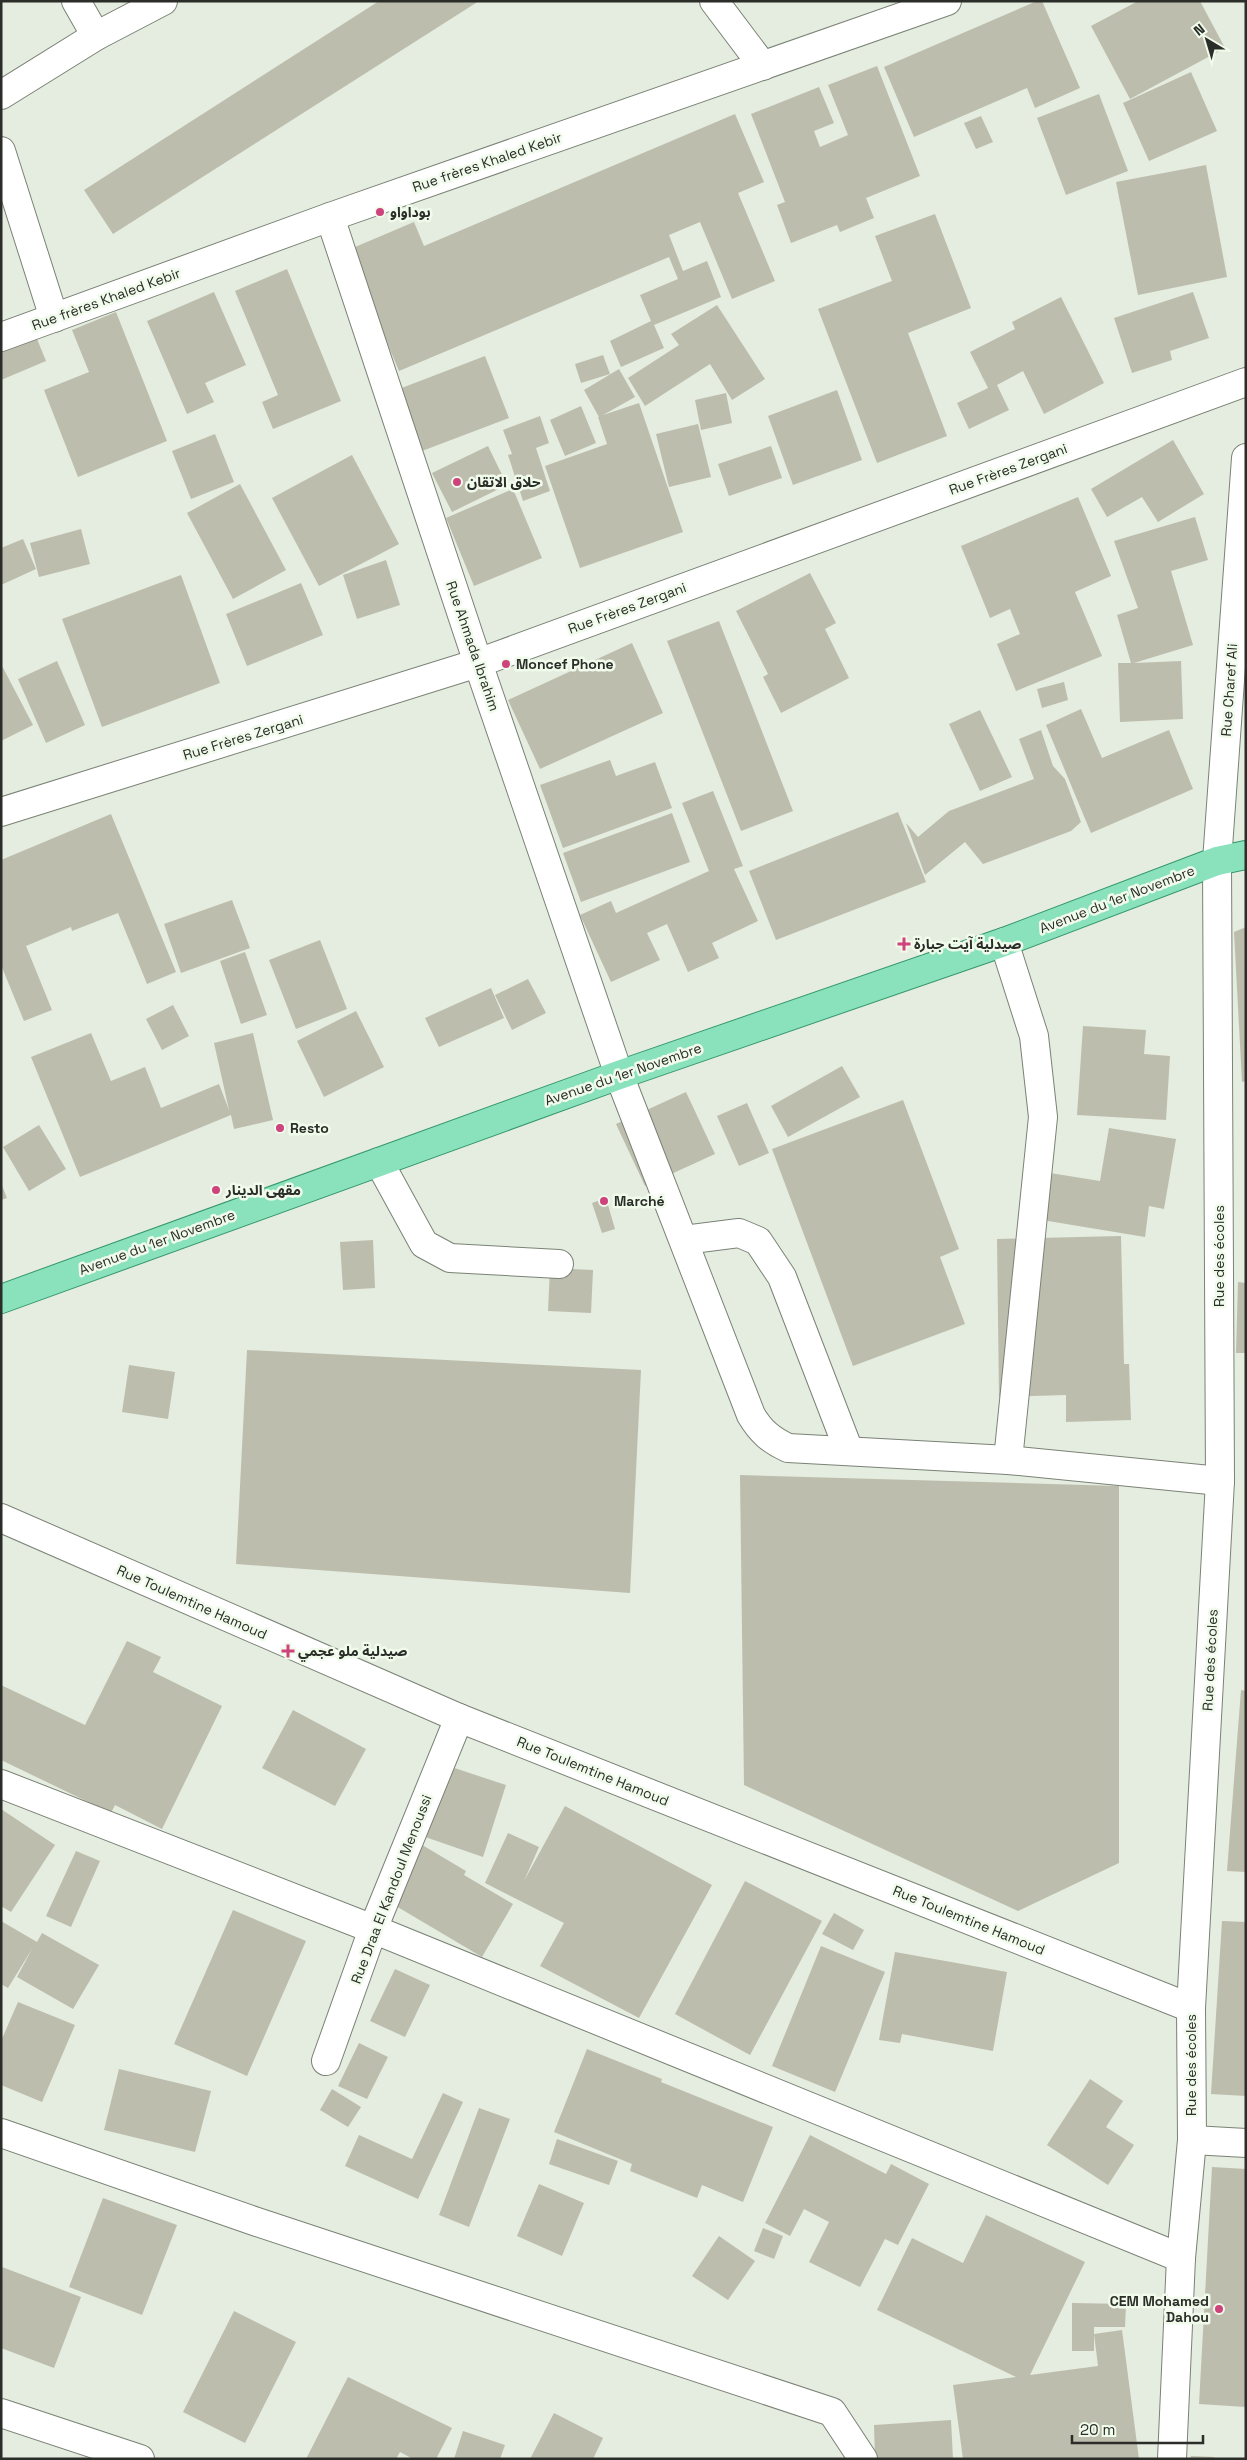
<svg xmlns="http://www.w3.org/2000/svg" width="1247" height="2460" font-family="'Space Grotesk','Noto Sans Arabic',sans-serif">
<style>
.building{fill:#bdbdad}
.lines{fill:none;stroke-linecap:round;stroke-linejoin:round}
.minor-casing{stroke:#7a8275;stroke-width:30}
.major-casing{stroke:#35966b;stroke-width:30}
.minor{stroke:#fff;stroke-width:28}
.major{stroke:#89e2bc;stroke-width:28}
.poi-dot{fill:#ce437b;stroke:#f1fbec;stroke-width:2}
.labels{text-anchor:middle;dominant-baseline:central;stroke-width:5;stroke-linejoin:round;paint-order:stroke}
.street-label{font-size:14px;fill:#2a2d28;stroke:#f1fbec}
.poi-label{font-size:14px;font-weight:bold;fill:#2a2d28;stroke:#f1fbec;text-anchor:start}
</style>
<rect width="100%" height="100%" fill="#e4eddf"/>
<g class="building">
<polygon points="379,1 479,1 113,234 84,190"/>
<polygon points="1037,1 1042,1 1080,88 1035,108 1027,88 914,137 884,67"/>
<polygon points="1138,1 1200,1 1225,48 1130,99 1091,26"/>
<polygon points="877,66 920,176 866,198 874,218 840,232 837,225 791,243 777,205 785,202 751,114 819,87 834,123 814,131 820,147 848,135 828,85"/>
<polygon points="1191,72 1217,131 1149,161 1123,103"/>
<polygon points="1099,94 1128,171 1066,195 1037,118"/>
<polygon points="735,114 764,182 738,193 775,281 732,299 700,222 669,235 683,271 707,261 721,297 654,325 664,348 621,367 610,341 651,321 640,295 678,279 669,257 399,371 348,250 414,222 424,246"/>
<polygon points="981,116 993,142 976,149 964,123"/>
<polygon points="1206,165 1227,277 1138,295 1116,182"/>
<polygon points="935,214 971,308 908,333 947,436 877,463 818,309 892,281 875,236"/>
<polygon points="287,269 341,401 273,429 262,402 278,395 235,291"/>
<polygon points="214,292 246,365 205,383 214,402 187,414 147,321"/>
<polygon points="1193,292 1209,338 1170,351 1172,360 1132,373 1114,318"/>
<polygon points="1061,297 1104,383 1044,414 1023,371 997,385 1009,410 969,429 957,403 988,388 970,352 1015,329 1012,322"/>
<polygon points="717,305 765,379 732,400 710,364 645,406 628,378 679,345 671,334"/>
<polygon points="116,312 167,441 78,477 44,390 89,372 72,330"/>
<polygon points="35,334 46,361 1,380 1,348"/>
<polygon points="603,355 610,374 581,383 575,364"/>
<polygon points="485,356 509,418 422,451 399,389"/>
<polygon points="619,369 635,397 603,415 639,403 683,532 580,568 545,466 607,444 598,417 599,417 584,390"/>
<polygon points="837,390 862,460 793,485 768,416"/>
<polygon points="726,393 732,423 701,430 695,400"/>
<polygon points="581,406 596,443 565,456 550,420"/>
<polygon points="540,416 549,443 536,448 550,491 523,501 508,455 512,454 503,430"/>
<polygon points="698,424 711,477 669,487 656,434"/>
<polygon points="215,434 234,482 191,499 172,451"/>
<polygon points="1173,440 1204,494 1158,522 1142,497 1107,517 1091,489"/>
<polygon points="488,446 507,485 452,512 432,473"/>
<polygon points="771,446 782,478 729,496 718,464"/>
<polygon points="352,455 399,544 319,586 272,498"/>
<polygon points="240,484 286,570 233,599 187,513"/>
<polygon points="513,489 542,558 474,586 446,518"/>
<polygon points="1078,497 1111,576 1075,592 1102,656 1016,691 997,644 1020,634 1010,609 990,618 961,546"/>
<polygon points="1195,517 1208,560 1171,571 1193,645 1134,663 1181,661 1183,719 1120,722 1118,663 1131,663 1117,615 1138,608 1114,541"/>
<polygon points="81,529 90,564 39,577 30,543"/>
<polygon points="23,539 36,569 1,585 1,548"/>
<polygon points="386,560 400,605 357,619 343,575"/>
<polygon points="810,573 836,623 825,629 849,678 781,713 763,677 768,674 736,611"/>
<polygon points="181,575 220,683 102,727 62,619"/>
<polygon points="301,583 323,635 247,666 226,614"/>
<polygon points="719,621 793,811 741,831 667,641"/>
<polygon points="632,643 663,713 540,769 508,700"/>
<polygon points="57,661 85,725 46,743 18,679"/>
<polygon points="1,664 33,725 1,741"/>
<polygon points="1064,682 1068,700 1042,708 1037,689"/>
<polygon points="1081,709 1102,758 1169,730 1193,789 1091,833 1046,725"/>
<polygon points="980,710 1012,777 980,791 949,724"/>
<polygon points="1041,730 1053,766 1065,779 1081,822 1071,831 983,864 965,842 925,875 906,823 918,837 949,811 1034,779 1019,739"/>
<polygon points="610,760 616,776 655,762 672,808 563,848 540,785"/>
<polygon points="713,791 743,866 734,869 758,921 712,943 719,958 688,972 667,924 647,933 660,960 611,982 580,915 611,901 616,913 709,871 682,803"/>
<polygon points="898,812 926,882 776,940 749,871"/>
<polygon points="672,813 690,862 581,902 563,853"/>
<polygon points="111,814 176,972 147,984 118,913 72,931 71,927 26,946 52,1010 24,1021 1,965 1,860"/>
<polygon points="232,900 250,948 181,973 164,924"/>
<polygon points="1246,927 1246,1081 1242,1082 1234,932"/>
<polygon points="320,940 347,1009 296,1029 269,960"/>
<polygon points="245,952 267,1015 241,1024 220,961"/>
<polygon points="528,979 546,1013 512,1030 495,995"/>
<polygon points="491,988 504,1018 439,1047 425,1018"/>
<polygon points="173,1005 189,1036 162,1050 146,1019"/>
<polygon points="356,1011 384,1067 324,1097 297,1041"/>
<polygon points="1083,1026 1146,1030 1144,1054 1170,1056 1166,1120 1077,1115"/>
<polygon points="91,1033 111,1081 145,1067 161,1108 219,1084 229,1110 214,1043 253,1033 273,1120 234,1129 231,1115 80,1177 31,1057"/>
<polygon points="842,1066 860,1097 788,1137 771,1106"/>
<polygon points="686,1092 715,1154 645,1186 616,1124"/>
<polygon points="903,1100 959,1249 940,1257 965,1324 853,1366 772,1149"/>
<polygon points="747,1103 769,1153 739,1166 717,1116"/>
<polygon points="39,1125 66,1169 29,1191 3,1147"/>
<polygon points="1109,1128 1176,1139 1164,1209 1149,1206 1145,1237 1042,1220 1050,1173 1100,1181"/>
<polygon points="1,1183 7,1198 1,1200"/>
<polygon points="606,1198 615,1229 602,1233 592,1203"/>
<polygon points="1121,1236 1124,1364 1129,1364 1131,1420 1066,1422 1066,1395 999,1397 997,1239"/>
<polygon points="373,1240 375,1288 343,1290 340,1242"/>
<polygon points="550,1268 593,1270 591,1313 548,1311"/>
<polygon points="1238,1282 1246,1283 1246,1353 1236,1353"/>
<polygon points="247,1350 641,1370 630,1593 236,1564"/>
<polygon points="129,1365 175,1372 168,1419 122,1412"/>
<polygon points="740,1475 1119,1486 1119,1863 1018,1911 744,1785"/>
<polygon points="127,1641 161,1657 153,1672 222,1706 162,1829 115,1805 111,1813 1,1760 1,1685 85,1725"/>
<polygon points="1241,1690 1246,1691 1246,1872 1227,1871"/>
<polygon points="293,1710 366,1749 335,1806 262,1768"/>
<polygon points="430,1760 506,1785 483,1857 405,1830"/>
<polygon points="565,1806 712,1885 639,2018 540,1966 564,1923 485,1883 508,1833 539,1847 524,1881"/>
<polygon points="1,1809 55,1845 11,1912 1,1906"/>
<polygon points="407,1836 466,1871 464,1875 513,1904 482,1957 374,1893"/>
<polygon points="76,1851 100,1861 71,1927 46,1916"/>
<polygon points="745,1881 822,1921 750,2055 675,2014"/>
<polygon points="233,1910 306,1941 247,2076 174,2044"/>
<polygon points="834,1913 864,1930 853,1950 822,1934"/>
<polygon points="1,1921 37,1942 42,1933 99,1965 73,2009 17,1977 32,1949 8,1988 1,1984"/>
<polygon points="1222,1921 1246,1922 1246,2096 1211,2094"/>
<polygon points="821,1946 885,1972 835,2092 772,2066"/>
<polygon points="895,1952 1007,1972 993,2051 902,2034 900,2043 879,2040"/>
<polygon points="395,1969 430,1985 405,2037 370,2021"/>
<polygon points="18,2002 75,2025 42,2102 1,2085 1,2041"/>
<polygon points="359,2043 388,2057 367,2099 338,2086"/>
<polygon points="587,2049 662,2079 661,2082 773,2127 743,2202 702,2185 697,2198 630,2171 632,2164 554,2132"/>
<polygon points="119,2069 211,2091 195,2152 104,2130"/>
<polygon points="1090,2079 1123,2101 1106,2127 1134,2145 1108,2185 1047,2145"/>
<polygon points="332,2089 361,2107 348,2127 320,2110"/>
<polygon points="443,2093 463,2102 418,2199 345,2166 359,2135 412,2159"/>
<polygon points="479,2108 510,2119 469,2227 439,2215"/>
<polygon points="810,2135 886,2174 891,2164 929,2184 898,2245 885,2239 860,2287 809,2262 829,2222 804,2209 790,2236 765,2223"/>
<polygon points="557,2139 618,2161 609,2185 549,2164"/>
<polygon points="1212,2167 1246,2169 1246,2407 1199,2404"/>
<polygon points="539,2184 584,2203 562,2256 517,2236"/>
<polygon points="103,2198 177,2225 142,2315 69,2287"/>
<polygon points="986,2215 1085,2262 1030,2375 1098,2366 1094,2334 1094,2351 1072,2351 1072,2303 1126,2304 1125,2327 1094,2327 1094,2334 1122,2330 1139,2459 963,2459 953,2385 1016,2377 877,2310 912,2238 963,2263"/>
<polygon points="763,2228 783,2236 774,2259 754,2251"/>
<polygon points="719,2236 755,2261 728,2300 692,2276"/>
<polygon points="2,2267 81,2297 54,2368 1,2348"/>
<polygon points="234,2311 296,2342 245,2443 183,2412"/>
<polygon points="348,2377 452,2428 436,2459 413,2459 400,2452 396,2459 306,2459"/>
<polygon points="554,2413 603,2438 593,2459 530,2459"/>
<polygon points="951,2420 953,2459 875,2459 874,2425"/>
<polygon points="463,2431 505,2445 500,2459 454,2459"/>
<polygon points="1191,2456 1214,2457 1214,2459 1190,2459"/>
</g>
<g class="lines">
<g class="minor-casing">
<g id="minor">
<polyline points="76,1 96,36"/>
<polyline points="714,1 763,66"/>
<polyline points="1,95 96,36 163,1"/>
<polyline points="1,151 54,318"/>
<path d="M330,217L478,663L619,1075L751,1415C761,1432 771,1440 788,1448L1008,1460L1220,1481"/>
<polyline points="1,337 330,217 947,1"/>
<polyline points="1,812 478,663 1246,382"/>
<polyline points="1004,942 1034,1036 1043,1117 1008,1460"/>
<polyline points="379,1162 424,1244 450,1258 559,1264"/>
<polyline points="684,1240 739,1233 758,1241 782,1277 849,1451"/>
<polyline points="1,1518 459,1718 1191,2008"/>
<polyline points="1,1784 373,1929 1181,2258"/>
<polyline points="326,2061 373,1929 459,1718"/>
<polyline points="1,2133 257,2222 832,2412 863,2459"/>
<polyline points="1192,2140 1246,2143"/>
<polyline points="1,2413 140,2459"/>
<polyline points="1172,2459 1181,2258 1192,2140 1191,2008 1220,1481 1217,861 1246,458"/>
</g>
</g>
<g class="major-casing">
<polyline id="major" points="1,1299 619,1075 1004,942 1217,861 1246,855"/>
</g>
<use href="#minor" class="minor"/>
<use href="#major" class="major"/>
</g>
<g class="poi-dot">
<circle cx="380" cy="212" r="5"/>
<circle cx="457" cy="482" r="5"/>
<circle cx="506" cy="664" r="5"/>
<path d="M901.5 936.5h5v5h5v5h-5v5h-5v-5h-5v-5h5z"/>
<circle cx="280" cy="1128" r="5"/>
<circle cx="216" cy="1190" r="5"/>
<circle cx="604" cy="1201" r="5"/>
<path d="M285.5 1643.5h5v5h5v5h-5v5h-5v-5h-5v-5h5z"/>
<circle cx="1219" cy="2309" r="5"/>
</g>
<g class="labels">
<g class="street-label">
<text transform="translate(487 162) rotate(-19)">Rue frères Khaled Kebir</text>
<text transform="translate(106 299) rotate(-20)">Rue frères Khaled Kebir</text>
<text transform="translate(1008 469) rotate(-20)">Rue Frères Zergani</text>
<text transform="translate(627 608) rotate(-20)">Rue Frères Zergani</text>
<text transform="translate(473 646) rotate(71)">Rue Ahmada Ibrahim</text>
<text transform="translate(1229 690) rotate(-86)">Rue Charef Ali</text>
<text transform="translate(243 737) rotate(-17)">Rue Frères Zergani</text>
<text transform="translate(1117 899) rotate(-21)">Avenue du 1er Novembre</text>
<text transform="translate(623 1074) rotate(-19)">Avenue du 1er Novembre</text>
<text transform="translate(157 1242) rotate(-20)">Avenue du 1er Novembre</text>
<text transform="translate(1219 1256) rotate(-90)">Rue des écoles</text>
<text transform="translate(192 1602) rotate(24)">Rue Toulemtine Hamoud</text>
<text transform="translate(1210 1660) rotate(-87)">Rue des écoles</text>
<text transform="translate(593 1771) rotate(22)">Rue Toulemtine Hamoud</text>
<text transform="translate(391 1889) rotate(-69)">Rue Draa El Kandoul Menoussi</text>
<text transform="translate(969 1920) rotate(22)">Rue Toulemtine Hamoud</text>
<text transform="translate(1191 2065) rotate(-90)">Rue des écoles</text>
</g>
<g class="poi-label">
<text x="390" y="212">بوداواو</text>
<text x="467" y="482">حلاق الاتقان</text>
<text x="516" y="664">Moncef Phone</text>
<text x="914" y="944">صيدلية آيت جبارة</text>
<text x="290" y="1128">Resto</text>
<text x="226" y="1190">مقهى الدينار</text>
<text x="614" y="1201">Marché</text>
<text x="298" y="1651">صيدلية ملو عجمي</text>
<text x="1209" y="2301" text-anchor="end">CEM Mohamed<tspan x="1209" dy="16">Dahou</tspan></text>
</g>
</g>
<rect width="1247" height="2460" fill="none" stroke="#2a2d28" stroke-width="5"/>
<g transform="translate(1207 40) rotate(322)" stroke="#f1fbec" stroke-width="4" paint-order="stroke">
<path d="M0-4L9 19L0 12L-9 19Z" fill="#2a2d28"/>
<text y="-8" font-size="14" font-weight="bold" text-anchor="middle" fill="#2a2d28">N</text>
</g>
<path d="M1072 2435v8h131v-8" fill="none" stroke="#2a2d28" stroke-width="2.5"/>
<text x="1080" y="2435" font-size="15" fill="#2a2d28" stroke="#f1fbec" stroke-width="4" paint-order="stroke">20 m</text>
</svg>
